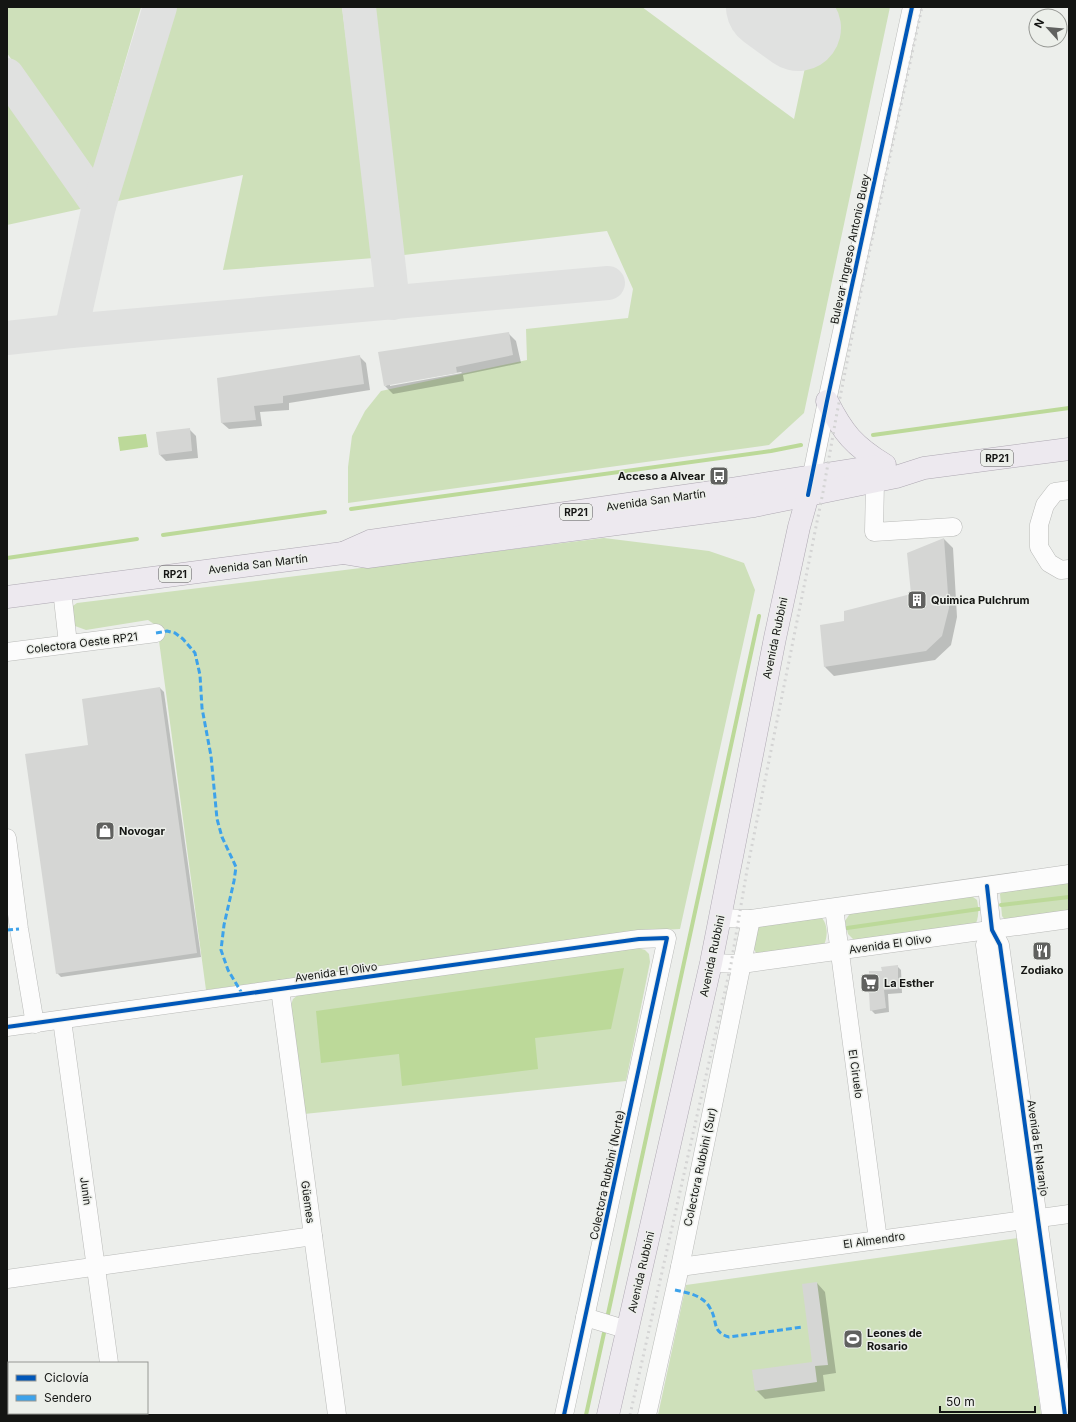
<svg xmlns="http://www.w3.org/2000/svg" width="1076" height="1422" font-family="Inter,sans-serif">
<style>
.green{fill:#cee0ba}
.water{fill:#bcd999}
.shadow{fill:#0003;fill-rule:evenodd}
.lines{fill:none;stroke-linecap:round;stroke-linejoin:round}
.stream{stroke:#bcd999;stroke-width:4}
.taxiway{stroke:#e0e1e0;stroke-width:34}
.runway{stroke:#e0e1e0;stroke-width:86}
.building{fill:#d5d6d4}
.minor-casing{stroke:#b9bab8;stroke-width:19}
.major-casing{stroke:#aea8b2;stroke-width:23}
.minor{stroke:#fcfcfc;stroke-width:18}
.major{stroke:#ede9ef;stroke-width:22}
.rail{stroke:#d4d4d4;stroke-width:3;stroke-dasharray:2 4;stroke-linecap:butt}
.quiet{stroke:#3da2ea;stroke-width:3;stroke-dasharray:6 3;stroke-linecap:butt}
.cycleway-casing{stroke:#ecefea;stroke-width:6}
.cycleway{stroke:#0057b8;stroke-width:4}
.labels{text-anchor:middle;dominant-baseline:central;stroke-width:3;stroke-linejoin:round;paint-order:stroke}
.shield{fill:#ecefea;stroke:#555654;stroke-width:1}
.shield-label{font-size:10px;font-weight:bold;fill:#141513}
.street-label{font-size:11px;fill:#141513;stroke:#ecefea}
.poi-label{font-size:11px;font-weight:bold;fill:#141513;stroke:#ecefea;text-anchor:start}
</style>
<rect width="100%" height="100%" fill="#eceeeb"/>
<g class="green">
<polygon points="7,7 141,7 92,174 7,53"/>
<polygon points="173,7 342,7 374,258 223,270 243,175 113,202"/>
<polygon points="371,7 642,7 794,119 818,7 890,7 804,413 769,445 348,503 348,467 352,436 365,411 381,391 527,360 526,329 628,318 633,289 607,231 404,255"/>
<polygon points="7,98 85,208 7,225"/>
<polygon points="604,538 709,551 744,563 755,590 680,929 641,931 206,990 157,626 148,620 86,630 75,626 70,608 77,603"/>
<polygon points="1069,881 1069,914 1006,921 1002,916 1000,894 1005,889"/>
<path d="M969,894L977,900C979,910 979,916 975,926L855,941L848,934L845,921L851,912Z"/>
<path d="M821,917C828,924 828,936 824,945L760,956C748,948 756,938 759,925Z"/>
<polygon points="638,948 645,950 649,954 650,962 626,1081 304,1114 290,1008 293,999 298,995"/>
<polygon points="1018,1238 1041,1415 658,1415 686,1285"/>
</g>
<g class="water">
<polygon points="146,434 148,447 120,451 118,437"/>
<polygon points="624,968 611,1029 535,1038 538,1069 402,1086 399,1054 321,1063 316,1011"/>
</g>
<g class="shadow">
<path d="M508,333L516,341L521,363L463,375L464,381L393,394L385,386ZM461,372L462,373L390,386V384Z"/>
<polygon points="359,356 366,363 370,390 289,403 289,410 260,412 262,426 229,429 222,423 218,379"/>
<polygon points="189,429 196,436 198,458 166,461 160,455"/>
<polygon points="944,539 953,548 957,617 951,645 935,660 834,676 825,667 845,621 912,595"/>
<polygon points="160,688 164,692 201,957 61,977 57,973 89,746"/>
<polygon points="897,966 901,970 902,993 888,994 889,1012 875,1014 871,1010 870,994 867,991"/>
<polygon points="817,1283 825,1292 836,1373 823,1375 825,1391 765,1399 756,1390 813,1363"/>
</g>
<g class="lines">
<g class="stream">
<polyline points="873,435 1069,408"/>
<polyline points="351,509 771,451 801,445"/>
<polyline points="163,535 325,512"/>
<polyline points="7,558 137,539"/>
<polyline points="1001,905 1069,897"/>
<polyline points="847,928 979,909"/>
<polyline points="608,1314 759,616"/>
<polyline points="586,1415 604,1333"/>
</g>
<g class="taxiway">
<polyline points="359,7 393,303"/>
<polyline points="7,75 99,206"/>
<polyline points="71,331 99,206 160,7"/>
<polyline points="7,338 71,331 608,283"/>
</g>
<polyline class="runway" points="769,7 798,28"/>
</g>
<g class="building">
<polygon points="509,332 513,355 456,367 457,373 384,386 378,352"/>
<polygon points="360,355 364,384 283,396 283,403 254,406 256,420 221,423 217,378"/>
<polygon points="190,428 192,451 159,455 156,432"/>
<polygon points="944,538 949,608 942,636 926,651 824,667 820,625 844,621 844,611 911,594 907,553"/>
<polygon points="160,687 197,953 56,974 25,754 88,745 82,699"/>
<polygon points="898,965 898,989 884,990 886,1008 870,1011 869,992 866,992 865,974 869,974 869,971 882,971 881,967"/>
<polygon points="817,1282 828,1365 815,1366 817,1382 755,1391 752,1370 812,1362 802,1284"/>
</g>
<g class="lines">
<g class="minor-casing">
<g id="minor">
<polyline points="875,482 874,532 953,527"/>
<polyline points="809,489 827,401 912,7"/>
<polyline points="1069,490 1055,492 1045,505 1039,525 1039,547 1049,563 1061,570 1069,569"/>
<polyline points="62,590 68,644"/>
<polyline points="7,652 156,633"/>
<polyline points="7,838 19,929 35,1024"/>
<polyline points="987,886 992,930 1000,945 1065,1415"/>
<polyline points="834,908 878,1240"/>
<polyline points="720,918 751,919 1069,874"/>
<polyline points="992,930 985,945 1051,1415"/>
<polyline points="711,963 742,964 1069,919"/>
<polyline points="280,989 337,1415"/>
<polyline points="62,1020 109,1363"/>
<polyline points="7,1027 639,939 667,938 564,1415"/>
<polyline points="680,1267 1069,1214"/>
<polyline points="7,1279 313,1236"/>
<polyline points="585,1317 628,1330"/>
<polyline points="116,1413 117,1415"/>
<polyline points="647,1415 680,1267 751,919"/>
</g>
</g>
<g class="major-casing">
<g id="major">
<path d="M827,401C843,433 854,446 885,465"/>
<polyline points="343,553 370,541 719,491 883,465"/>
<polyline points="7,597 343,553 367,557 754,506 896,477 924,468 1069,449"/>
<polyline points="608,1415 711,963 775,638 799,527 808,495"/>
</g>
</g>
<use href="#minor" class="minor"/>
<use href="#major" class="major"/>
<polyline class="rail" points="630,1415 731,964 747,870 823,492 836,418 861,291 922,7"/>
<g class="quiet">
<polyline points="156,633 167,631 175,633 183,639 195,653 200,675 202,708 211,756 217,819 222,837 236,867 234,881 224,925 221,950 228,970 243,995"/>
<polyline points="7,930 19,929"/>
<path d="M675,1290C688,1293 703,1295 710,1308C718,1320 711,1332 729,1337L803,1327"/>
</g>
<g class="cycleway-casing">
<g id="cycleway">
<polyline points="808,495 827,401 912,7"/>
<polyline points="987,886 992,930 1000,945 1065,1415"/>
<polyline points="7,1027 639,939 667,938 564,1415"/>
</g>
</g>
<use href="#cycleway" class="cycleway"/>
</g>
<defs>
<g id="bus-square" transform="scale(1)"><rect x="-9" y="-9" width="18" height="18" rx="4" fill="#60615f" stroke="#ecefea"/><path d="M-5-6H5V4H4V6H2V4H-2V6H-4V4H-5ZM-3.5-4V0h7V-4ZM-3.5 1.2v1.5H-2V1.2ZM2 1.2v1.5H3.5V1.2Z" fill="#fff"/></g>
<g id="building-square" transform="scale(1)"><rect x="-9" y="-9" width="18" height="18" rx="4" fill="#60615f" stroke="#ecefea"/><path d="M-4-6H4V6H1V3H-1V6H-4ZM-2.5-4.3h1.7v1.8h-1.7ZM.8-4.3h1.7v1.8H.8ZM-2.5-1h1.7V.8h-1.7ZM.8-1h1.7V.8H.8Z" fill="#fff"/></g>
<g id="shop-square" transform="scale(1)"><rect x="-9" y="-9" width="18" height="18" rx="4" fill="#60615f" stroke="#ecefea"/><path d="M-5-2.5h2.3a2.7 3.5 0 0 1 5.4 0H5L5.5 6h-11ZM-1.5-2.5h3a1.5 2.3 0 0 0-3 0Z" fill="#fff"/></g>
<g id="restaurant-square" transform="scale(1)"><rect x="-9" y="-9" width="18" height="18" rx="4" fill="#60615f" stroke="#ecefea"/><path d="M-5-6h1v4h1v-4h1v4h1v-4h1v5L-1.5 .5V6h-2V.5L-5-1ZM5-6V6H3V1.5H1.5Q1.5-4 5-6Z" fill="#fff"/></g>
<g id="supermarket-square" transform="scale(1)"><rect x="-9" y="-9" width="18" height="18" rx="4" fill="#60615f" stroke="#ecefea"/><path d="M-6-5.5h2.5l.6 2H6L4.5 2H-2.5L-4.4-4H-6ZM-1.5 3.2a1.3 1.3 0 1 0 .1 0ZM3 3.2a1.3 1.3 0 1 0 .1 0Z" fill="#fff"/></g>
<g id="stadium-square" transform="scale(1)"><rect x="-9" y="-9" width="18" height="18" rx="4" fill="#60615f" stroke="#ecefea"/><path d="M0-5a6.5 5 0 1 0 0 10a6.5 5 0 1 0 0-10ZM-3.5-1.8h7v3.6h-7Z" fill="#fff"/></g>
</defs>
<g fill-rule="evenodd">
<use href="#bus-square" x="719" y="476"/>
<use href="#building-square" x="917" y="600"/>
<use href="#shop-square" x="105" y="831"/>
<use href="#restaurant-square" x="1042" y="951"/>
<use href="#supermarket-square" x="870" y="983"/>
<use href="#stadium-square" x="853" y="1339"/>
</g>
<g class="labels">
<g class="shield">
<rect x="981" y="450" width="32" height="16" rx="3"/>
<rect x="560" y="504" width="32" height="16" rx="3"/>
<rect x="159" y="566" width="32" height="16" rx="3"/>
</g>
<g class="shield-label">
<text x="997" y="458">RP21</text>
<text x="576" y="512">RP21</text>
<text x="175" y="574">RP21</text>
</g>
<g class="street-label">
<text transform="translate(850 249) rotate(-78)">Bulevar Ingreso Antonio Buey</text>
<text transform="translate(656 500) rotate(-8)">Avenida San Martín</text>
<text transform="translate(258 564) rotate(-7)">Avenida San Martín</text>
<text transform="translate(775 638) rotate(-78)">Avenida Rubbini</text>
<text transform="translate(82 643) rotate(-7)">Colectora Oeste RP21</text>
<text transform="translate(890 944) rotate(-8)">Avenida El Olivo</text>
<text transform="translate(712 956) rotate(-78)">Avenida Rubbini</text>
<text transform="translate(336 972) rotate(-8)">Avenida El Olivo</text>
<text transform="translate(856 1074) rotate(82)">El Ciruelo</text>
<text transform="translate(1038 1148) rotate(82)">Avenida El Naranjo</text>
<text transform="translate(700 1167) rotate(-78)">Colectora Rubbini (Sur)</text>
<text transform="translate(607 1175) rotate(-78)">Colectora Rubbini (Norte)</text>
<text transform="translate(86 1191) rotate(82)">Junín</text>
<text transform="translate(308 1202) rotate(82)">Güemes</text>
<text transform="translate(874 1240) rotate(-8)">El Almendro</text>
<text transform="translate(641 1272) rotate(-77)">Avenida Rubbini</text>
</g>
<g class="poi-label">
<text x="705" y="476" text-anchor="end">Acceso a Alvear</text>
<text x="931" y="600">Quimica Pulchrum</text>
<text x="119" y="831">Novogar</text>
<text x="1042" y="970" text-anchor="middle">Zodiako</text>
<text x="884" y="983">La Esther</text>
<text x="867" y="1333">Leones de<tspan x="867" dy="13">Rosario</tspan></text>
</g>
</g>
<rect width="1076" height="1422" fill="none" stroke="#141513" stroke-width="16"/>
<rect x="8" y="1362" width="140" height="52" fill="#ecefea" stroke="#969894"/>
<rect x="16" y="1375" width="20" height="6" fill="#0057b8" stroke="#969894"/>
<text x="44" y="1382" font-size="12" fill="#141513">Ciclovía</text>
<rect x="16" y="1395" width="20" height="6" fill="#3da2ea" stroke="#969894"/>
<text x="44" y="1402" font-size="12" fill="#141513">Sendero</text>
<g transform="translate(1048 28) rotate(297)"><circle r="19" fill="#ecefea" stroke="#969894"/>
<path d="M0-3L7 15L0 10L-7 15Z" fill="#60615f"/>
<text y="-6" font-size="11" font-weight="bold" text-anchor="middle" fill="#141513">N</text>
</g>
<path d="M940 1406v6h95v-6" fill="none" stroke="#141513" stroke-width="2"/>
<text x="946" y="1406" font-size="12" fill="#141513" stroke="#ecefea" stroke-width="3" paint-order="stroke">50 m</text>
</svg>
